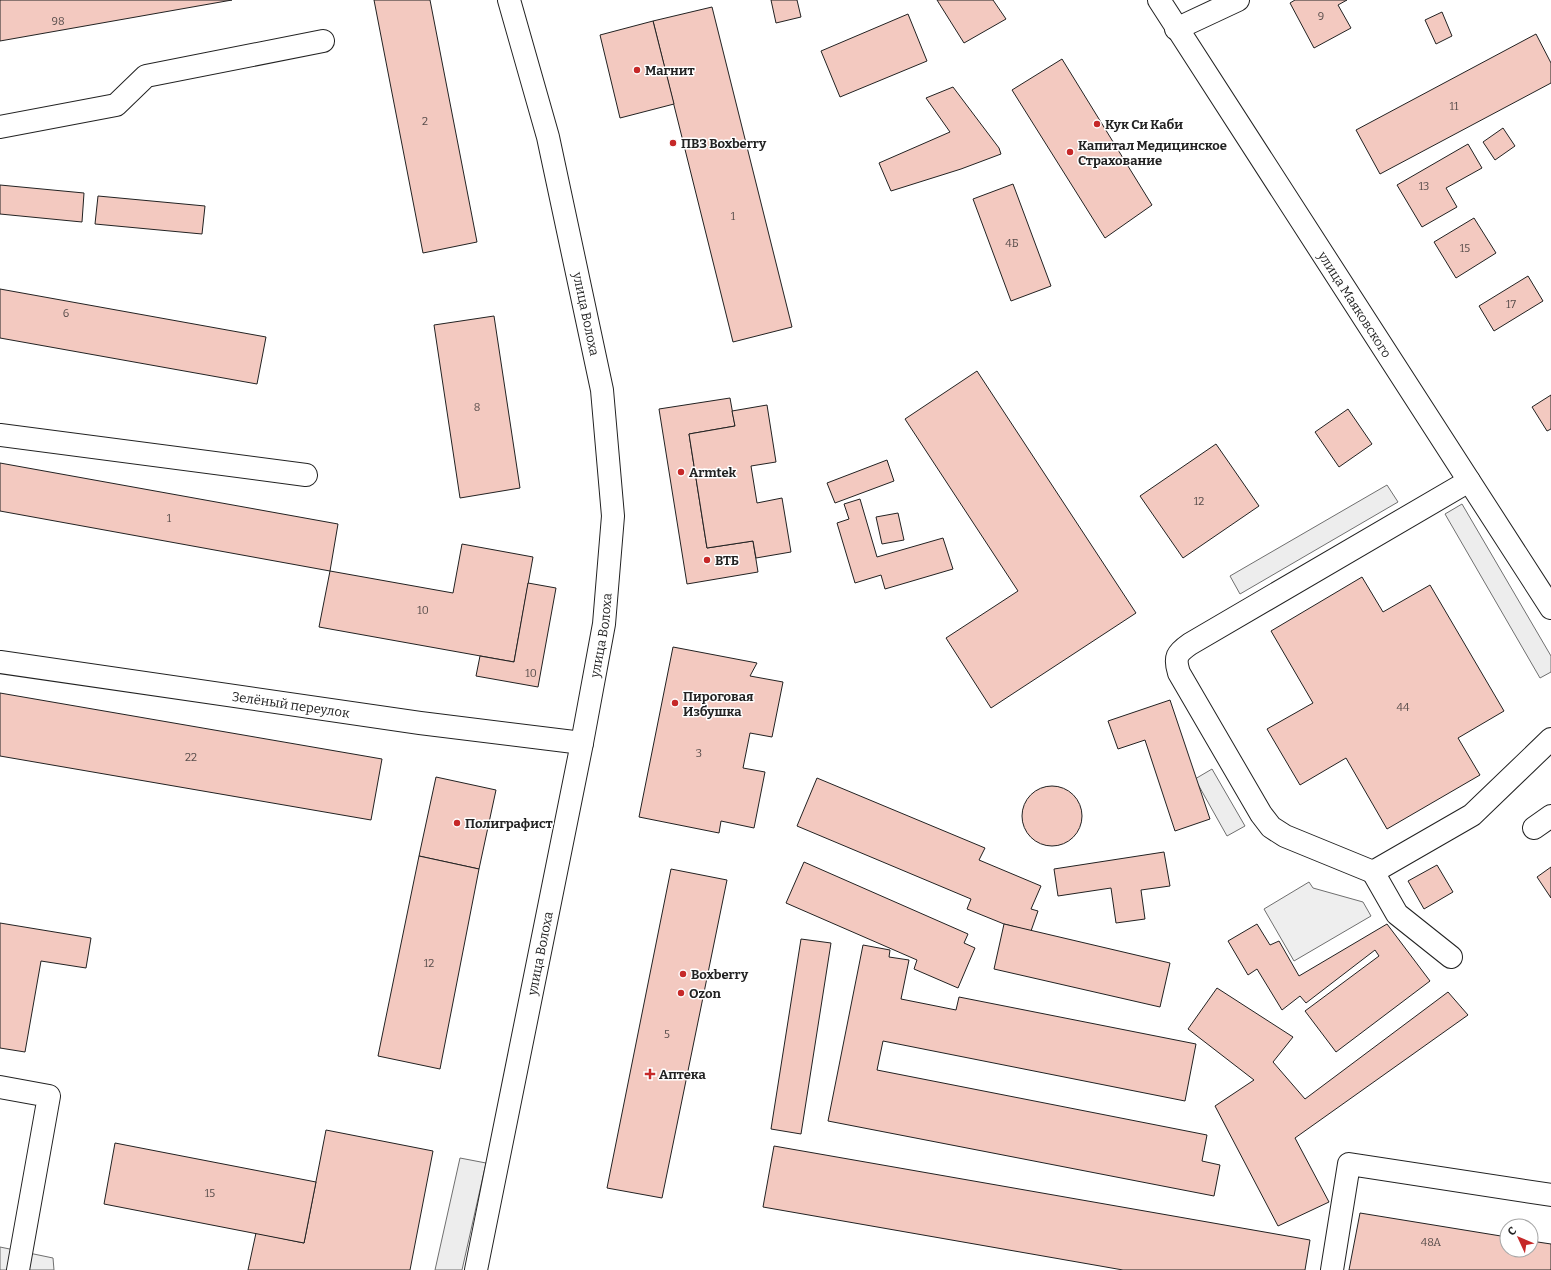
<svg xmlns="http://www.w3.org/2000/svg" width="1551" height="1270" font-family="Bitter,serif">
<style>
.green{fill:#eee;stroke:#6f6f6f}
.parking{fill:#ededed;stroke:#6f6f6f}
.building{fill:#f3c9c0;stroke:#222}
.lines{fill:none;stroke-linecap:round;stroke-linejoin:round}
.minor-casing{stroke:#222;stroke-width:24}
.major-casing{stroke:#222;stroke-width:24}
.minor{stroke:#fff;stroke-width:22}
.major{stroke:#fff;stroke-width:22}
.poi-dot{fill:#c62828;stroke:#fff;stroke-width:1.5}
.labels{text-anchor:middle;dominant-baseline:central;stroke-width:3;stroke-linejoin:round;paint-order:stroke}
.number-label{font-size:11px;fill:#564c4a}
.poi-label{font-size:13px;font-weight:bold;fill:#222;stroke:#fff;text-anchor:start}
.street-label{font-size:13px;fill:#222;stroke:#fff}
</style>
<rect width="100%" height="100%" fill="#fff"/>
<g class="green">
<polygon points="1309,882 1313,888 1363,902 1371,916 1294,961 1264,909"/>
<polygon points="0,1247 53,1258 54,1270 0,1270"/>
</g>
<g class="parking">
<polygon points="1387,485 1398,502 1240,594 1230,576"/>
<polygon points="1462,504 1551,656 1551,672 1540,678 1445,514"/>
<polygon points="1212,769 1245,826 1227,836 1195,779"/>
<polygon points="460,1158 486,1163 462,1270 435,1270"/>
</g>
<g class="building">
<polygon points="0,0 232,0 0,41"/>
<polygon points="374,0 430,0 477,242 423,253"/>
<polygon points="771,0 797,0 801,17 776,23"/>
<polygon points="937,0 993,0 1006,19 964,43"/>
<polygon points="1295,0 1347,0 1338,5 1351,28 1314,48 1290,3"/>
<polygon points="712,7 792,327 733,342 653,21"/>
<polygon points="1442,12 1452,36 1436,44 1425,20"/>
<polygon points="908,14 927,61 840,97 821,51"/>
<polygon points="653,21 674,104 620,118 600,35"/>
<polygon points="1536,34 1551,63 1551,83 1380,174 1356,130"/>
<polygon points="1062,59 1152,205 1105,238 1012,90"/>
<polygon points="953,87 999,148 1001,154 961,169 891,191 879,163 950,132 926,98"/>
<polygon points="1503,128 1515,146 1495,160 1483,142"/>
<polygon points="1468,144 1482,168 1446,188 1457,207 1422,227 1397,185"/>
<polygon points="1013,184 1051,286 1011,301 973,199"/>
<polygon points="0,185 84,193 82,222 0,214"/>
<polygon points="98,196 205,206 202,234 95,224"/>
<polygon points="1474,218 1496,253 1456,278 1434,242"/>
<polygon points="1528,276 1543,301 1494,331 1479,306"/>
<polygon points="0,289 266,337 257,384 0,338"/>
<polygon points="494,316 520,488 460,498 434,325"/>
<polygon points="977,371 1136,613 991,708 946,638 1018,591 905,419"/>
<polygon points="1551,395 1551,429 1547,431 1532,407"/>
<polygon points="730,398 735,426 689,434 707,548 753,541 758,572 687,584 659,409"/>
<polygon points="767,405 776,462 751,466 757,503 782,498 791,552 756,558 753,541 707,548 689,434 735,426 732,411"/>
<polygon points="1348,409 1372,444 1339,467 1315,432"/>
<polygon points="1216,444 1259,506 1183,558 1140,496"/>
<polygon points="887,460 894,481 835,503 827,483"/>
<polygon points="0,463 338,524 330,571 0,511"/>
<polygon points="860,499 877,557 943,538 953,569 885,589 881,575 855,583 837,523 849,519 844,504"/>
<polygon points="898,513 904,540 882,544 876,517"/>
<polygon points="462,544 533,557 514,662 319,627 330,571 453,593"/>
<polygon points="1362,577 1383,612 1430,585 1504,711 1458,738 1480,775 1387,829 1346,758 1300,785 1267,729 1313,703 1271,631"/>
<polygon points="528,583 556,588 538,687 476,676 480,656 514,662"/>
<polygon points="673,647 757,663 750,676 783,682 772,737 750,733 743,768 765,772 754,828 721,821 719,833 639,817"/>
<polygon points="0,693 382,759 371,820 0,756"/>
<polygon points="1170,700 1210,819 1175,831 1145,740 1118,749 1108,721"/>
<polygon points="436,777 496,790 479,869 419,856"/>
<polygon points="817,778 985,848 979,860 1041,886 1031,909 1038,911 1031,931 1004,924 967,909 971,899 797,826"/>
<circle cx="1052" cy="816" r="30"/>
<polygon points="1164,852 1170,886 1141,890 1145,919 1116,923 1111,888 1058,896 1054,869"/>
<polygon points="419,856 479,869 440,1069 378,1056"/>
<polygon points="804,862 968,934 964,943 975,948 958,988 914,969 917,960 786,903"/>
<polygon points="1437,865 1453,892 1424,909 1408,881"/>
<polygon points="1551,867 1551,898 1537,877"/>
<polygon points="671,869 727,880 662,1198 607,1188"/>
<polygon points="0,923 91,938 86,968 41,961 25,1052 0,1048"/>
<polygon points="1004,924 1170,963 1160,1007 994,969"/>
<polygon points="1257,924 1270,945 1279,941 1299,976 1387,924 1430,981 1336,1052 1305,1011 1379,956 1375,950 1306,1003 1300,996 1282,1010 1257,969 1248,975 1228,941"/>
<polygon points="801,939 831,943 801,1134 771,1129"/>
<polygon points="863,945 890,950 889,957 909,960 901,999 956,1010 959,997 1196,1044 1185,1101 883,1041 877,1070 1207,1135 1202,1161 1220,1165 1214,1196 828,1121"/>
<polygon points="1217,988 1293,1037 1273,1062 1305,1099 1448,992 1468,1015 1295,1138 1329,1202 1278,1226 1215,1106 1254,1080 1188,1029"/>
<polygon points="326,1130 433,1151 410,1270 248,1270 256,1233 304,1243"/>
<polygon points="115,1143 316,1182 304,1243 104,1204"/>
<polygon points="774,1146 1310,1240 1305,1270 1123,1270 763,1207"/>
<polygon points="1360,1213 1507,1237 1507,1250 1531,1250 1531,1241 1551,1244 1551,1270 1349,1270"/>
</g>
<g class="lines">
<g class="minor-casing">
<g id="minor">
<polyline points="1176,29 1238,0"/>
<polyline points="0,127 116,105 146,76 323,41"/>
<polyline points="0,435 306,475"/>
<path d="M1469,481L1190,644C1177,653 1174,657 1179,673L1261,814L1271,827L1285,836L1373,872L1472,815L1551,739"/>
<path id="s1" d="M0,662L420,723L582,743"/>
<polyline points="1534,828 1551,816"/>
<polyline points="1373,872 1397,914 1451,957"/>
<polyline points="0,1087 49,1096 18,1270"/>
<path id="s2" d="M476,1270L582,743L604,624L613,516L602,390L548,137L509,0"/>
<polyline points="1332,1270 1349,1164 1551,1195"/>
</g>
</g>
<g class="major-casing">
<g id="major">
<path id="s3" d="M1159,0L1551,608"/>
</g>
</g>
<use href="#minor" class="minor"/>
<use href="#major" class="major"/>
</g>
<g class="poi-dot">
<circle cx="637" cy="70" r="4"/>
<circle cx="1097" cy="124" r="4"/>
<circle cx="673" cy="143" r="4"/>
<circle cx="1070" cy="152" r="4"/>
<circle cx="681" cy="472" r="4"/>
<circle cx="707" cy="560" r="4"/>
<circle cx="675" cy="703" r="4"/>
<circle cx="457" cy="823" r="4"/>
<circle cx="683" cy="974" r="4"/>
<circle cx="681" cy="993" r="4"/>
<path d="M648 1068h4v4h4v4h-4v4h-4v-4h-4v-4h4z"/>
</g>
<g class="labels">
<g class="number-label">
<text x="1321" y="16">9</text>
<text x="58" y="21">98</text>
<text x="1454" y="106">11</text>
<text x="425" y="121">2</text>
<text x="1424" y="186">13</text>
<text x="733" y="216">1</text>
<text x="1012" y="243">4Б</text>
<text x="1465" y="248">15</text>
<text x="1511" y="304">17</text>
<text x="66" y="313">6</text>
<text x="477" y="407">8</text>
<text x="1199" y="501">12</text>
<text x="169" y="518">1</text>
<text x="423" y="610">10</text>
<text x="531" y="673">10</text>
<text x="1403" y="707">44</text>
<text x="699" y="753">3</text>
<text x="191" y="757">22</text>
<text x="429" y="963">12</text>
<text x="667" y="1034">5</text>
<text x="210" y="1193">15</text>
<text x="1431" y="1242">48А</text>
</g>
<g class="poi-label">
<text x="645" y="70">Магнит</text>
<text x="1105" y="124">Кук Си Каби</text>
<text x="681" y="143">ПВЗ Boxberry</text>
<text x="1078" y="145">Капитал Медицинское<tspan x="1078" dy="15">Страхование</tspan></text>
<text x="689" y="472">Armtek</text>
<text x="715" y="560">ВТБ</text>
<text x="683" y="696">Пироговая<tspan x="683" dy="15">Избушка</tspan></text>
<text x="465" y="823">Полиграфист</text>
<text x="691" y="974">Boxberry</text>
<text x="689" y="993">Ozon</text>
<text x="659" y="1074">Аптека</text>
</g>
<g class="street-label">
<text stroke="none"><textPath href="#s3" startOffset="362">улица Маяковского</textPath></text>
<text transform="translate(586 314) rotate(78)">улица Волоха</text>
<text stroke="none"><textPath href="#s2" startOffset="647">улица Волоха</textPath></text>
<text stroke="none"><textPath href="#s1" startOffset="294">Зелёный переулок</textPath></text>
<text stroke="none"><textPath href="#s2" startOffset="323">улица Волоха</textPath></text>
</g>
</g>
<g transform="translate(1519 1238) rotate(314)"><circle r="19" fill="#ffffff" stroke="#a7a7a7"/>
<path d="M0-3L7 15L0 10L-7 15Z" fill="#c62828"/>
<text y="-6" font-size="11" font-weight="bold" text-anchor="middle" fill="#222222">С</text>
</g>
</svg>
